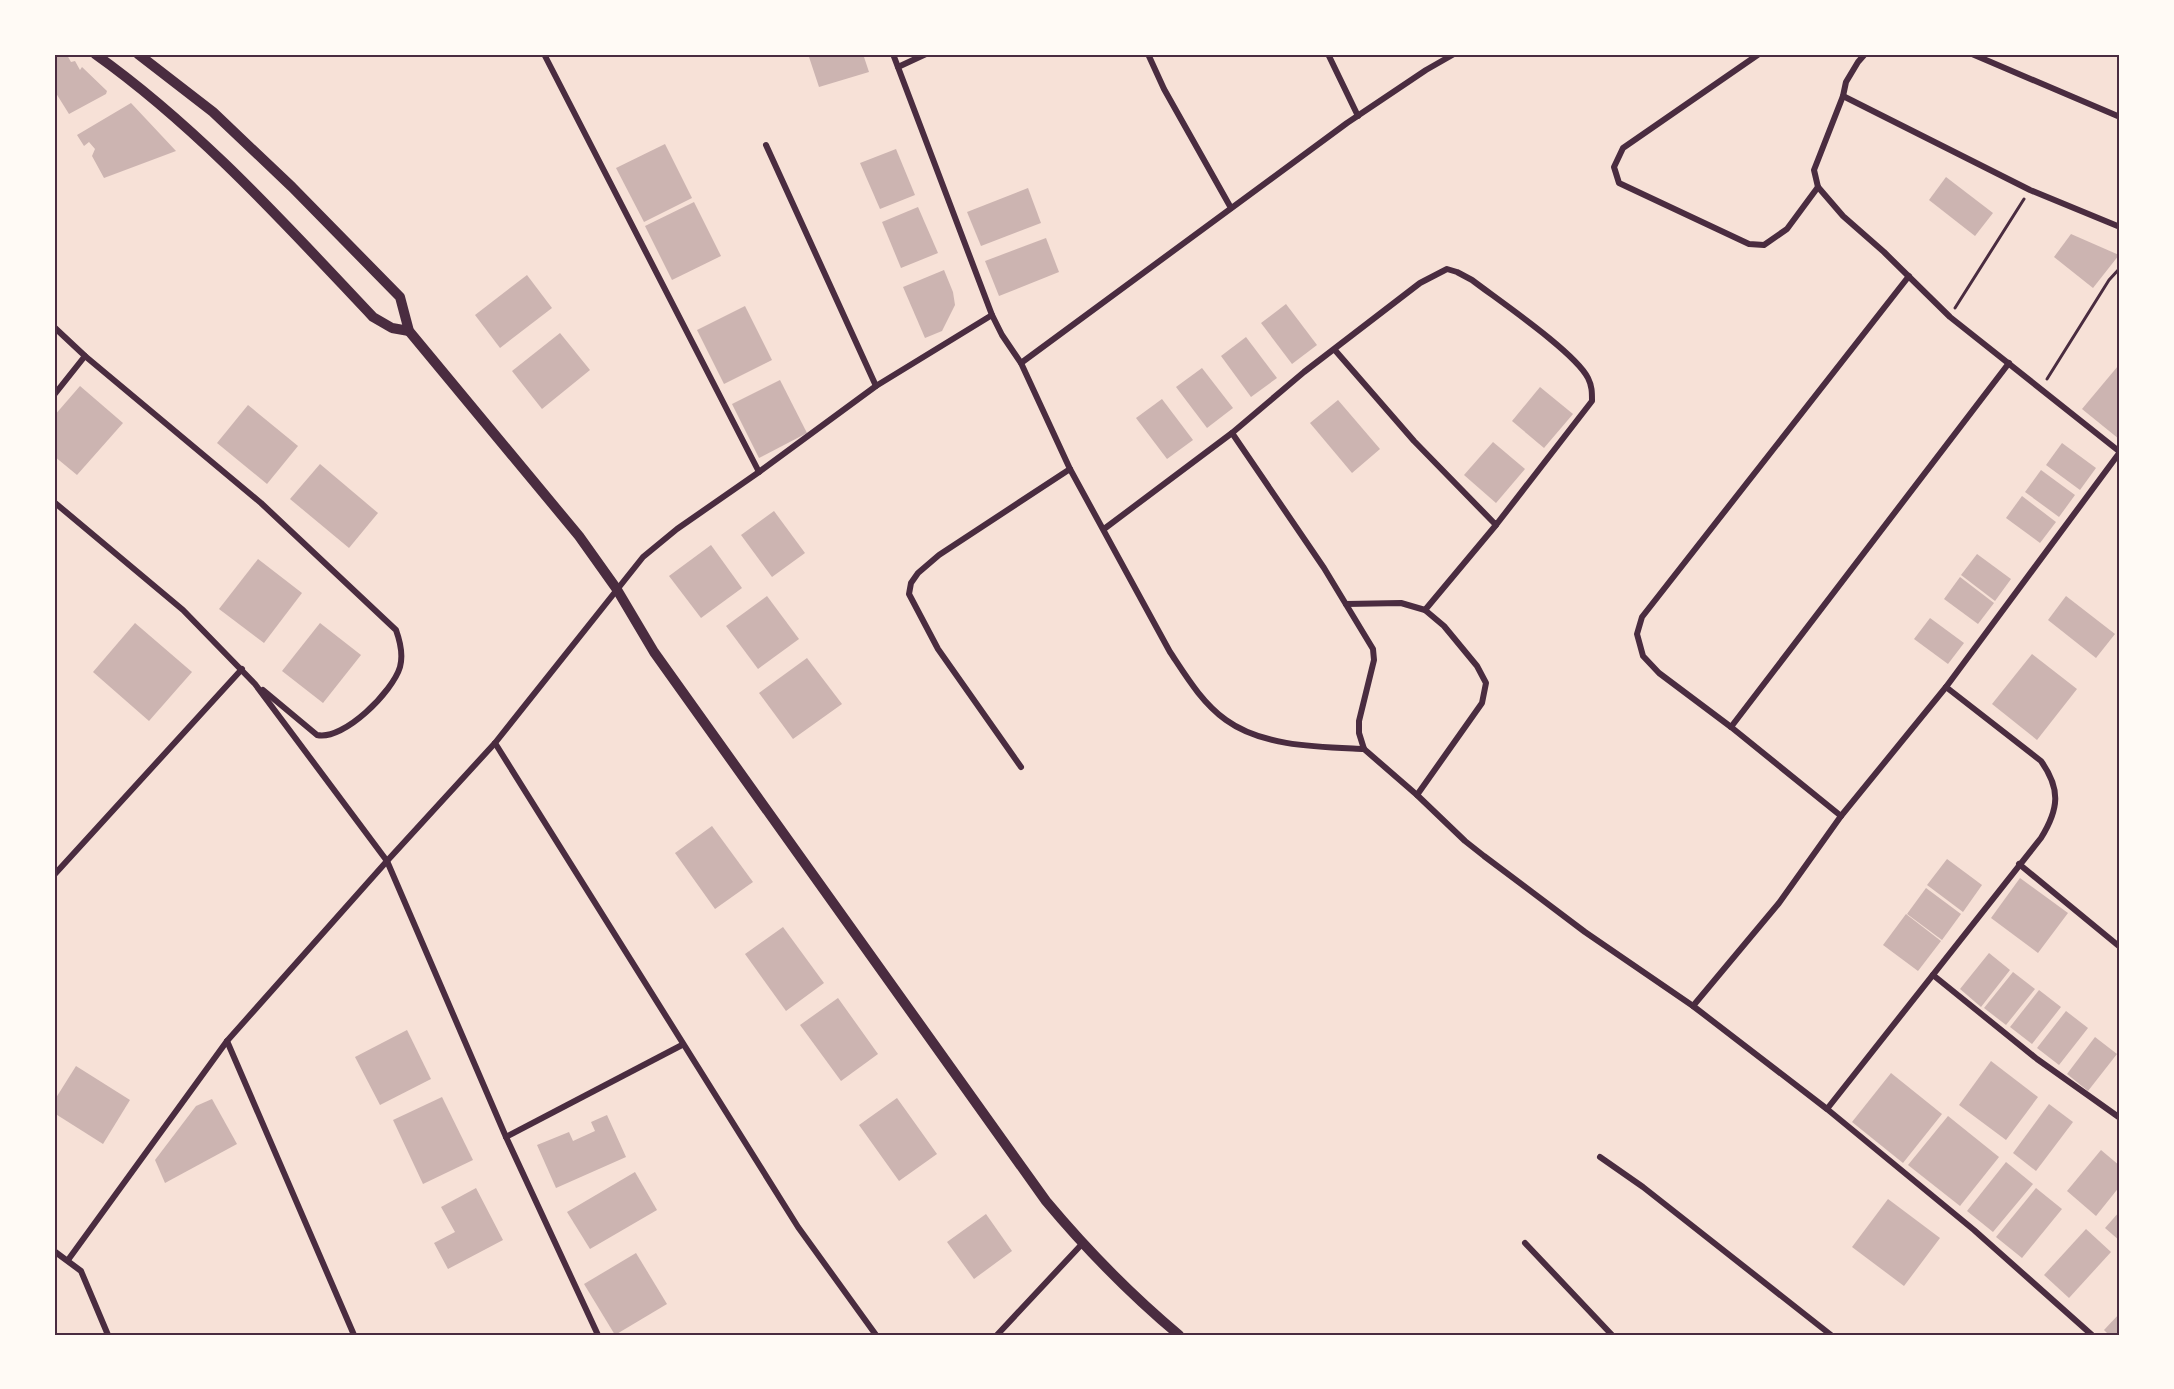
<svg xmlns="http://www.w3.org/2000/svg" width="2174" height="1389" font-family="'Fira Sans Condensed',sans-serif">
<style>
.building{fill:#ccb4b1}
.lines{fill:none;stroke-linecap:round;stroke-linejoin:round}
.path{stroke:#4a2c40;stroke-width:3}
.minor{stroke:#4a2c40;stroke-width:6}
.tertiary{stroke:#4a2c40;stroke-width:10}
.neatline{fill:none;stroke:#4a2c40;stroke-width:2}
</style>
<rect width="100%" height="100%" fill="#f7e1d7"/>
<g class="building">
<polygon points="54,54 61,54 63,56 67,55 71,62 75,61 80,70 82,67 107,91 106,94 69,114 54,90"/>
<polygon points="808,54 863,54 869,72 819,87"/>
<polygon points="131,103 176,151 104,178 92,156 95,149 89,142 84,146 77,135"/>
<polygon points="665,144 692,198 644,222 616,168"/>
<polygon points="896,149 915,195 880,209 860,163"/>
<polygon points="1946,177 1993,213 1975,236 1929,200"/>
<polygon points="1028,188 1041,223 981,246 967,212"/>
<polygon points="694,202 721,256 672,280 645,226"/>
<polygon points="918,207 938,253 901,268 882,222"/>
<polygon points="2071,234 2119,255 2093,288 2054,257"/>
<polygon points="1046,238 1059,272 999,296 985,261"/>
<polygon points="944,270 953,292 955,305 942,331 925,338 903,287"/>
<polygon points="527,275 552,308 500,348 475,315"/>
<polygon points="1286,304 1317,345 1292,364 1261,323"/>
<polygon points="745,306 772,360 724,384 697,330"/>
<polygon points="560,333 590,370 542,409 512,371"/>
<polygon points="1246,337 1277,378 1251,397 1221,356"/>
<polygon points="2118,366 2120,368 2119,439 2082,409"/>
<polygon points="1202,368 1233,408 1207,428 1176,387"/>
<polygon points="780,380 807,433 759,458 732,404"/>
<polygon points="80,386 123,423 77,475 54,456 54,416"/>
<polygon points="1540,387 1573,414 1544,448 1512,421"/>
<polygon points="1162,399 1193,440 1167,459 1136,418"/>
<polygon points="1338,400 1380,449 1352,473 1310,423"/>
<polygon points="248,405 298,446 267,484 217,443"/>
<polygon points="1493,442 1525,469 1496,503 1464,475"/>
<polygon points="2062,443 2096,468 2080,490 2046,465"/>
<polygon points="320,464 378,513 349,548 290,499"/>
<polygon points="2041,470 2075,495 2059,517 2025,492"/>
<polygon points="2022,496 2056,522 2040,543 2006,518"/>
<polygon points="774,511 805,553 772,577 741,535"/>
<polygon points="711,545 742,588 701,618 669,576"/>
<polygon points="1977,554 2011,579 1995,601 1961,575"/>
<polygon points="258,559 302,593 264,643 219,609"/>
<polygon points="1960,577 1994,603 1978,624 1944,599"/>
<polygon points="767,596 799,639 758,669 726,626"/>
<polygon points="2066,596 2115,634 2096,658 2048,620"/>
<polygon points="1930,618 1964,643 1948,664 1914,639"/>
<polygon points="135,623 192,672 149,721 93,672"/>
<polygon points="320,623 361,655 323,703 282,671"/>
<polygon points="2032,654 2077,689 2037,740 1992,704"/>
<polygon points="807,658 842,704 793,739 759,693"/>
<polygon points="712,826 753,882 715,909 675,853"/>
<polygon points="1947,859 1982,885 1963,912 1927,885"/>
<polygon points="2020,878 2068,913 2038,953 1991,918"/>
<polygon points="1926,888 1961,914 1942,940 1907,914"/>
<polygon points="1906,914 1941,941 1918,971 1883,945"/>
<polygon points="783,927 824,983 786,1011 745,954"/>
<polygon points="1989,953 2010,970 1981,1007 1960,989"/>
<polygon points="2013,972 2035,989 2006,1025 1984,1008"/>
<polygon points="2039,990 2061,1007 2032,1044 2010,1027"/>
<polygon points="838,998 878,1054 841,1081 800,1025"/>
<polygon points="2066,1011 2088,1028 2059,1065 2037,1048"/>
<polygon points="407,1030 431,1079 380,1105 355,1057"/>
<polygon points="2095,1037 2117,1054 2088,1091 2067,1074"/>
<polygon points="1991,1061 2038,1097 2006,1140 1959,1105"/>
<polygon points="76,1066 130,1100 103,1144 54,1113 54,1101"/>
<polygon points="1891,1073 1942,1114 1903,1163 1852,1122"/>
<polygon points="442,1097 473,1160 423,1184 393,1120"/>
<polygon points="897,1098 937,1154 899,1181 859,1125"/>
<polygon points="212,1099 237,1144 165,1183 155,1160 196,1106"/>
<polygon points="2049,1104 2073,1122 2036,1171 2013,1153"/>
<polygon points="607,1115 626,1157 556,1188 537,1145 569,1132 573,1141 595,1131 591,1122"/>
<polygon points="1948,1116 1999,1157 1960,1206 1908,1165"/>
<polygon points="2101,1150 2120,1166 2120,1186 2096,1216 2067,1191"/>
<polygon points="2006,1162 2033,1184 1993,1232 1967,1211"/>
<polygon points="635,1172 657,1210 590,1249 567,1212"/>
<polygon points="476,1188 503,1240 448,1269 434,1243 455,1232 441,1207"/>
<polygon points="2036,1188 2062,1209 2022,1258 1996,1237"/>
<polygon points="1888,1199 1940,1238 1904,1286 1852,1247"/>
<polygon points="2120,1211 2120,1241 2105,1228"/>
<polygon points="986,1214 1012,1251 974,1279 947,1242"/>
<polygon points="2086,1229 2111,1252 2069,1298 2044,1275"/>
<polygon points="636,1253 667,1304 615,1335 584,1284"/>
<polygon points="2120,1313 2120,1335 2109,1335 2104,1330"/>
</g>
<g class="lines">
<g class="path">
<polyline points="1955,308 2024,199"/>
<polyline points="2047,379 2109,280 2120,268"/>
</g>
<g class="minor">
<polyline points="544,54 759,472"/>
<path d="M893,54L992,315L1002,335L1021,363L1070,469L1170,652C1186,676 1202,703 1226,720C1263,747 1320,747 1364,749"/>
<polyline points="1148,54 1164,89 1231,208"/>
<polyline points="1328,54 1358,116"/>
<polyline points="1759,54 1623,148 1614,167 1619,183 1749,244 1764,245 1787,229 1818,187"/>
<polyline points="1865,54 1858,62 1846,82 1843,96 1814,170 1818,187 1843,216 1884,252 1950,317 2120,452"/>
<polyline points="1972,54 2120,117"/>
<polyline points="898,67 926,54"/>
<polyline points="1843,96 2030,190 2120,227"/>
<polyline points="766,145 876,386"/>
<path d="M54,327L85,356L261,503L396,630C400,641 403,656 400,667C393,691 344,741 317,735L263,690"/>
<polyline points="1021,363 1347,123 1426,70 1454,54"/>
<polyline points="54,395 85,356"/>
<polyline points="1232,433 1324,568 1373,649 1374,660 1359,721 1359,733 1364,749 1417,795"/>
<polyline points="54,502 183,610 255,684 387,861 506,1137 598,1335"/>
<path d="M1104,529L1232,433L1304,372L1420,283L1447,269L1457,272L1472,280C1498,300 1575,352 1588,378C1592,386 1592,392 1592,401L1496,525L1414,441L1334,349"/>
<polyline points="1346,604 1401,603 1425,610 1444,626 1477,666 1486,683 1482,703 1417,795 1465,841 1484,856 1585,932 1693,1006 1827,1109 1974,1230 2092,1335"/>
<polyline points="1425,610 1496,525"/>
<polyline points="1731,727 2009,363"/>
<polyline points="495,743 798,1227 876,1335"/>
<polyline points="1021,767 938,649 909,594 911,583 918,573 939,555 1070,469"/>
<polyline points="1841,816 1731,727 1659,673 1643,656 1637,634 1642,617 1909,276"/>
<polyline points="2019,864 2120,947"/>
<polyline points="54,875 242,669"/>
<polyline points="1933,975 2037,1059 2120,1118"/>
<polyline points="1693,1006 1779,903 1841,816 1946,687 2120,452"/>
<polyline points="227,1041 354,1335"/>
<path d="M1827,1109L2041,838C2059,809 2061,789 2041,761L1946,687"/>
<polyline points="506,1137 682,1045"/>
<polyline points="1600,1157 1643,1187 1831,1335"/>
<polyline points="1525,1243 1612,1335"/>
<polyline points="54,1251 81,1271 108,1335"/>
<polyline points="68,1260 227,1041 387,861 495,743 643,557 677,529 759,472 876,386 992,315"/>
<polyline points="997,1335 1082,1244"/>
</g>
<g class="tertiary">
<path d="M95,54C199,128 286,225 373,317L392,328L409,331"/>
<path d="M138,54L213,112L292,187L400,297L409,331L579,536L616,588L654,652L1046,1201C1087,1250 1130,1294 1179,1335"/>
</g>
</g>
<rect width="2174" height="1389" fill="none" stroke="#fffaf5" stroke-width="111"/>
<rect x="56" y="56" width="2062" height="1278" class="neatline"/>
</svg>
